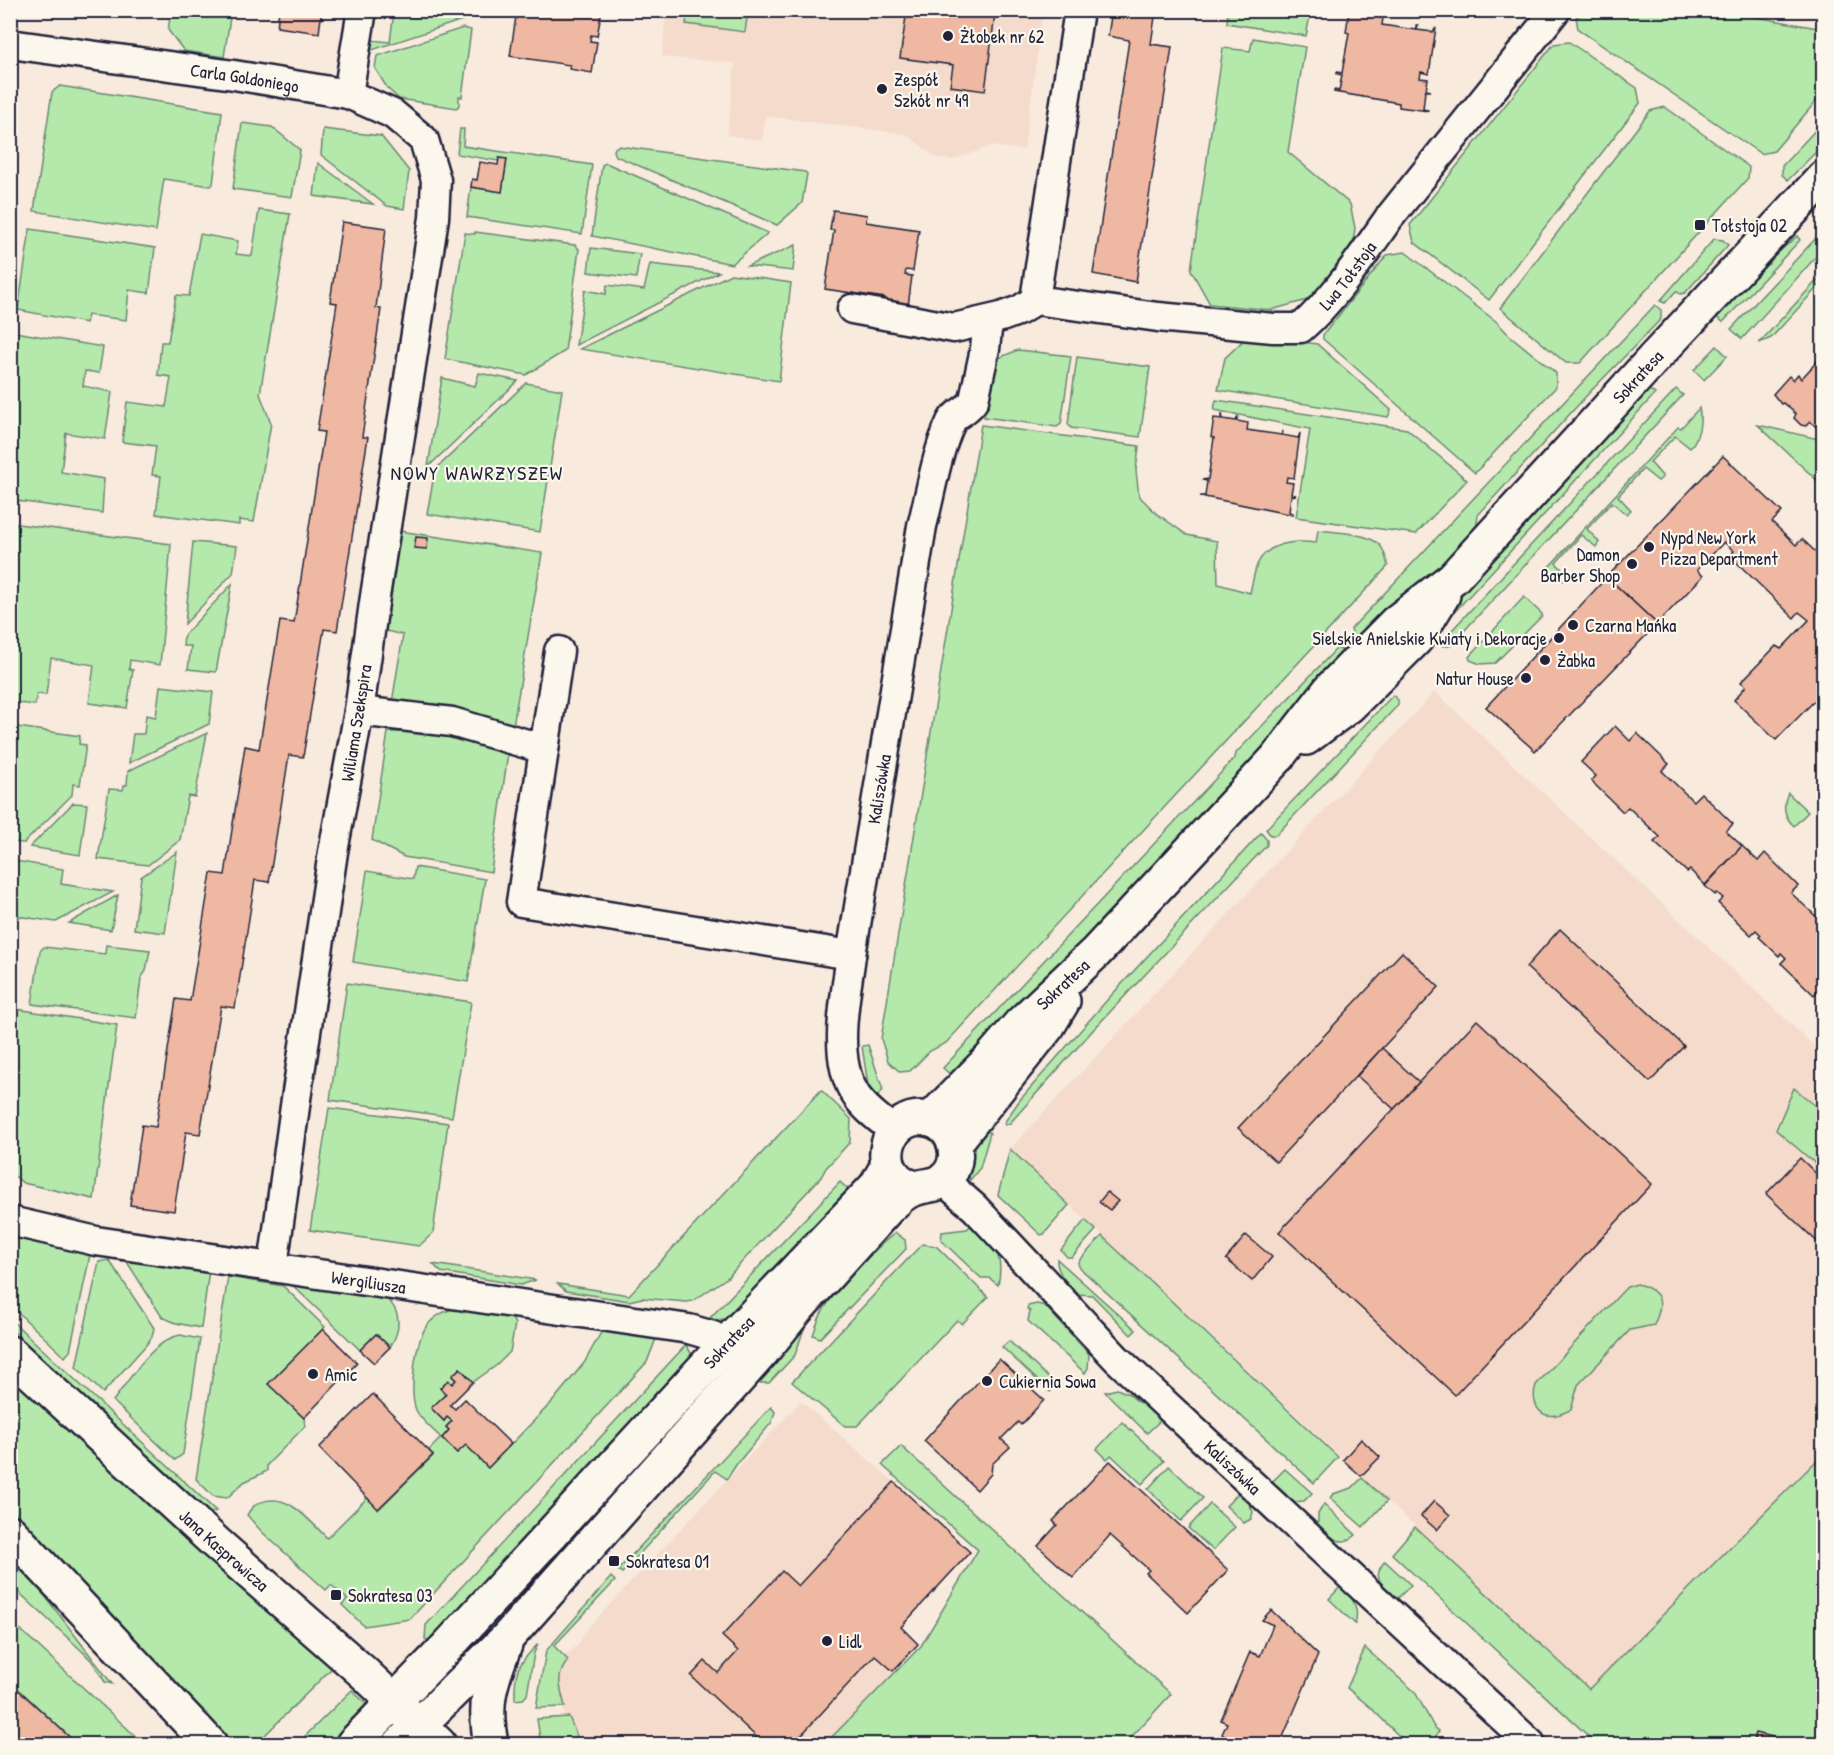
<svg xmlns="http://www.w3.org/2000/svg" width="1834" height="1755" font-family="'Patrick Hand',sans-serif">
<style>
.built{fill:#f5dbcb}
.green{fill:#b4e9ab;stroke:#6b8673;stroke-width:1.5}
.building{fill:#eeb8a2;stroke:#22223b;stroke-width:1.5}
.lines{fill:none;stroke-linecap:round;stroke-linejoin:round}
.minor-casing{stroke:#22223b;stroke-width:33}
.tertiary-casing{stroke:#22223b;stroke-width:38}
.secondary-casing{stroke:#22223b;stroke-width:38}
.minor{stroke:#fbf7ec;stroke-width:28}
.tertiary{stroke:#fbf7ec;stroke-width:33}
.secondary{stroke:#fbf7ec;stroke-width:33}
.poi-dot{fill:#22223b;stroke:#fbf7ec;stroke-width:2}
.labels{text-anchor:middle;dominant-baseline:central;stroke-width:4.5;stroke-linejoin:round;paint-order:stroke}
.poi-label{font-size:18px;fill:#22223b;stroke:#fbf7ec;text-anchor:start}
.street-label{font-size:18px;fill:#22223b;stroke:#fbf7ec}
.neighbourhood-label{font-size:20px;letter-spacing:1.5px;fill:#22223b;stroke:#fbf7ec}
</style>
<rect width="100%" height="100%" fill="#f8eadd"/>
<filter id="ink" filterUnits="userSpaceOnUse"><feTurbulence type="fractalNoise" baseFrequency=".0167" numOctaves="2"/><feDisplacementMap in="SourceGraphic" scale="12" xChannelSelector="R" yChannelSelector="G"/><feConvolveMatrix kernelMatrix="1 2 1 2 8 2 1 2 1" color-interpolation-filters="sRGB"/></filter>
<g filter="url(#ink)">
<g class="built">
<polygon points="666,11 1043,11 1024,150 992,146 952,160 937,158 906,134 766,116 762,140 727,135 735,63 662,57"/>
<polygon points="1435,692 1823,1054 1823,1744 1649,1744 1010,1149"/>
<polygon points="801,1401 894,1482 970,1552 901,1627 918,1644 893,1671 902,1682 850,1744 569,1744 575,1738 562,1708 558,1683 564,1656 577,1646 588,1628"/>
</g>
<g class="green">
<polygon points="171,11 231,11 224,57 184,51 168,30"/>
<polygon points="394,11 400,11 400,15 420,17 422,11 473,11 472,17 369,51 371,40 390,42"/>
<polygon points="688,11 748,11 745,32 686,24"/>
<polygon points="1228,11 1229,10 1311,11 1306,36 1227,23"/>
<polygon points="1586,11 1722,11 1823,29 1823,93 1774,151 1761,154 1578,29 1576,17"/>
<polygon points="463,28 471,30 462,97 459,96 459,105 457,108 399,99 387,88 375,68 377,56"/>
<polygon points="1253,38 1305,47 1288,152 1350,204 1355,228 1353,243 1321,286 1307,300 1271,310 1210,304 1191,270 1223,48 1250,51"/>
<polygon points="1569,42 1637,88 1640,103 1489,300 1414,242 1410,225 1554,44"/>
<polygon points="60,86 222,112 213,184 211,186 164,179 156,231 34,211 52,92"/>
<polygon points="1665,107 1749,167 1748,178 1580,363 1566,363 1500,308 1650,111"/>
<polygon points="1823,122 1823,145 1788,180 1782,175 1782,166"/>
<polygon points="242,123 272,127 300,150 292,197 233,189"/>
<polygon points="323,129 381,136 409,171 404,209 387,206 321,155"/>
<polygon points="460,129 464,129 463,146 592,165 582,234 467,217 471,187 502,192 507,160 499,158 498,161 457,154"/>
<polygon points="618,146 805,172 807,174 802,203 777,225 616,156 614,151 615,148"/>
<polygon points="318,163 373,204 314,196"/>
<polygon points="606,163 768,233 732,264 592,236 602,165"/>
<polygon points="259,210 290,214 260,394 271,423 254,522 239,520 239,525 156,514 161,476 152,475 156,446 122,442 127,402 166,407 171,377 158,375 161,342 168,342 176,295 189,296 200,234 238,241 236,254 252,256"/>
<polygon points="30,229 155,248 149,293 129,290 126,320 88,315 86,323 18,310"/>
<polygon points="475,232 575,245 579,249 565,351 526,375 445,359 465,233 475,234"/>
<polygon points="1819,235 1823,240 1823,249 1742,339 1731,329"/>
<polygon points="1797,236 1800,240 1723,322 1716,317 1766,264 1769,264 1771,259"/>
<polygon points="1714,239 1723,240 1728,245 1685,293 1680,294 1676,291 1665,303 1660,301"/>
<polygon points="796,245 793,271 747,266"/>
<polygon points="591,248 640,254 636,278 588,272"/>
<polygon points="1405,252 1497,322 1508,334 1556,373 1556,387 1475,473 1323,339 1323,335 1387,255"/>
<polygon points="650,264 719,272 576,345 585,290 606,294 607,285 644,290"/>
<polygon points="731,274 791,283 779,381 580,349"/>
<polygon points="1823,274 1823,281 1771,338 1759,343"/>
<polygon points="1655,305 1661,310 1661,319 1589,393 1478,515 1475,538 1361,644 1353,638 1351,629"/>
<polygon points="15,332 103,347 99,373 85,371 83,386 112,392 105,439 66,433 61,472 104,479 102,513 11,500 10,360"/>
<polygon points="1249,335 1317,344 1391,410 1388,417 1218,390 1225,358"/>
<polygon points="1717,346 1727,356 1704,380 1694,370"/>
<polygon points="1018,350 1071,356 1061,424 1057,427 984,417 996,359"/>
<polygon points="1077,357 1150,367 1140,437 1071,428 1068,424"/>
<polygon points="479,373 518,381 428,467 442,378 475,386"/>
<polygon points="526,383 562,390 540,532 427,514 434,475 438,467"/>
<polygon points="1676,389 1683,395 1450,646 1443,646 1440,643"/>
<polygon points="1649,390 1655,394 1437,631 1432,626"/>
<polygon points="1216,400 1407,429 1467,480 1416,534 1296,517 1310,429 1214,410"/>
<path d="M1699,408C1702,421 1699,438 1690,448L1675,436L1650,462L1663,477L1658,481L1643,469L1618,496L1631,510L1626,514L1612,502L1587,529L1599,542L1596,547L1581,535L1556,563L1569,576L1564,581L1548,568L1678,427L1681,428Z"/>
<path d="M981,425L1139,446L1136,471L1139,496L1156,513L1187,535L1217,541L1218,584L1250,593C1252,584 1254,573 1257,565C1267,542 1295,540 1316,543L1318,530C1335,532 1367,533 1379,544C1385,550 1386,559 1388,566L946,1043L930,1051L910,1071L900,1072L888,1061L881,1039Z"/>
<polygon points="1758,425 1823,440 1823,486"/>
<polygon points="10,523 171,544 160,665 130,660 129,669 133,670 127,708 89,703 94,665 51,658 46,695 37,694 35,705 11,702"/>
<polygon points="400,531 542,553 512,732 392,703 403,635 386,631"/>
<polygon points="193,542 237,546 233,573 185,624"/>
<polygon points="232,584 216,672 188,669 191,646 183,646 184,635"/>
<polygon points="1524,597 1542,614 1542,616 1495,663 1480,664 1470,660 1469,657"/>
<polygon points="1336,649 1343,650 1349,656 956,1080 943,1068 1235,758 1236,753"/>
<polygon points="160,686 213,692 209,724 129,763 133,734 144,734 146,715 156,717"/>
<polygon points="1393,695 1398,700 1398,705 1276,835 1270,835 1266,829"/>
<polygon points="10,726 80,736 79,744 86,745 80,785 73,784 72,795 24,843 11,842"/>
<polygon points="388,732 440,732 508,753 491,872 404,857 372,840"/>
<polygon points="207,733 195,797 188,796 180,840 148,865 98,859 109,789 123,790 124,785 127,785 128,771"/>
<path d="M1788,793L1808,812L1794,826C1784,817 1782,806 1788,793Z"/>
<polygon points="73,803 87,804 80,855 30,847"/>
<polygon points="1261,833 1267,840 1267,845 1093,1030 1010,1123 1005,1125 1004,1123 1019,1101 1108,999"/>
<polygon points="177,852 165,933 134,929 141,877"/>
<polygon points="15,861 63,869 61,884 113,892 56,922 11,915 11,883"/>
<polygon points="415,867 485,879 468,982 353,962 367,871 413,879"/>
<polygon points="118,895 111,930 69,923"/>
<polygon points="106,945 150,950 146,971 141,978 136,1018 32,1004 40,951 44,947 105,954"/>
<polygon points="347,983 471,1002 452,1117 330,1100"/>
<polygon points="10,1008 117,1025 94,1199 23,1183 11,1173"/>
<polygon points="868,1045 883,1090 875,1099 868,1085 862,1046"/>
<polygon points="1794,1088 1823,1112 1823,1170 1776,1130"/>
<polygon points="821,1090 851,1119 850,1142 826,1168 821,1177 728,1277 693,1301 686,1302 642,1298 629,1301 566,1291 558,1284 629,1295"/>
<polygon points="329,1108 448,1123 433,1233 419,1246 310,1230"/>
<polygon points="981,1125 990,1133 980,1168 970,1180 964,1163"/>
<polygon points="1010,1149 1069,1205 1044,1234 1041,1235 998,1195"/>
<polygon points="840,1182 851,1192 732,1318 716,1320 710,1318"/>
<polygon points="1085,1220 1096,1230 1072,1257 1067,1257 1061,1250"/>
<path d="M971,1225C993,1245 1005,1253 998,1285L989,1278H981L941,1240L942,1232L967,1229Z"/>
<polygon points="10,1232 91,1250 70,1351 65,1357 11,1306"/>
<path d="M896,1233L905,1240L906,1249L820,1338L813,1335C816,1327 819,1316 824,1309C833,1294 882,1240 896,1233Z"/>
<polygon points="1102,1236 1338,1457 1314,1483 1079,1267 1078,1262"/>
<polygon points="922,1244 936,1246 988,1297 962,1324 957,1320 864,1419 857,1426 845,1426 792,1382"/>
<polygon points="122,1254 209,1270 201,1328 176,1323 162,1317"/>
<path d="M1057,1259L1136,1330L1131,1335L1092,1295L1078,1294C1069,1284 1056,1274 1057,1259Z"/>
<polygon points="109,1260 154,1328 152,1337 146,1345 103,1393 76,1367 99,1262"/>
<polygon points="433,1264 536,1280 521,1285 441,1272"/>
<polygon points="228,1277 283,1286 325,1327 269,1384 304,1418 305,1426 267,1465 267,1471 244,1482 227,1498 213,1496 196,1479"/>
<path d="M286,1279L386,1298C402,1312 401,1330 390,1347L376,1334L360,1350Z"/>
<path d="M1637,1284C1663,1291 1664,1303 1654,1325L1630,1330L1578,1385L1571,1410C1566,1411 1561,1415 1556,1415C1537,1419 1531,1400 1536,1385L1622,1292L1627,1287Z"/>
<polygon points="1037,1304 1045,1306 1089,1354 1088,1368 1085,1373 1028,1321 1030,1311 1027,1309 1028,1306"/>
<path d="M461,1307L510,1315L515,1324L510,1352L497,1365L473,1382L460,1368L452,1376L456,1380L452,1384L440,1388L446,1394L432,1408L444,1421L447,1417L452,1421L446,1427L449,1430L442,1438L457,1453L466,1445L488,1468L553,1401L584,1363L603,1329L657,1336L647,1362L410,1619L364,1626L342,1605L347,1599L331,1585L326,1590L262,1532L247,1515C256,1498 277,1496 292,1506C305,1514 317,1528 327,1538L367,1498L379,1509L433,1456L429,1450L441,1438C433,1429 421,1421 416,1410C409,1391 415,1340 428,1324C436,1315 449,1309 461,1307Z"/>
<polygon points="809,1314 795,1355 769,1383 753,1383"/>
<polygon points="10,1319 216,1511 208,1514 11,1329"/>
<path d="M180,1335L200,1339L183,1454L175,1460L113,1401C130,1379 153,1340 180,1335Z"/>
<polygon points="1009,1341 1056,1385 1050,1392 1002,1347"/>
<polygon points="686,1345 691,1353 689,1363 429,1641 425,1639 426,1625"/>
<polygon points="18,1381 332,1668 256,1744 235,1744 174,1684 11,1508 11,1452 14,1448 11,1444 11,1391"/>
<polygon points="1117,1389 1129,1394 1138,1402 1141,1401 1161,1420 1147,1433 1105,1392"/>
<polygon points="771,1407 775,1412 772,1422 736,1465 727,1479 715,1471 622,1573 618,1570"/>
<polygon points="1122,1422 1164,1461 1142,1484 1111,1455 1107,1459 1097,1449"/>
<polygon points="901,1446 1171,1694 1125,1744 825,1744 921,1646 978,1550 882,1465"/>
<polygon points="1823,1454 1823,1744 1597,1744 1392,1554 1415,1527 1589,1689"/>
<polygon points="1169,1466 1203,1498 1181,1521 1148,1489"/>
<polygon points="1285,1469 1312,1493 1304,1501 1293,1502 1272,1482"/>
<polygon points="1362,1478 1387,1501 1363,1527 1330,1498 1333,1494 1352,1488"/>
<polygon points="1239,1492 1248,1501 1253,1512 1251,1519 1244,1523 1226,1506"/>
<polygon points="1210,1504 1235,1527 1213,1550 1188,1528"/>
<path d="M1324,1504L1356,1535C1340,1549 1330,1536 1318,1524V1514Z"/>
<polygon points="11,1557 45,1596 112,1684 105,1682 92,1661 82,1651 11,1585"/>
<path d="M1385,1561L1411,1585L1397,1599C1385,1587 1369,1579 1385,1561Z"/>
<path d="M611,1577L615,1581L554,1646L568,1660C555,1678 560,1685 565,1707L536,1708L546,1651Z"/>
<path d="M1341,1586C1352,1596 1360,1609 1355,1624L1329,1599Z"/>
<polygon points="10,1620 144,1744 77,1744 11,1682"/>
<path d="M538,1644L534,1653L527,1695L523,1699L515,1700C514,1671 517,1665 538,1644Z"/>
<polygon points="1365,1648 1415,1692 1434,1727 1439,1731 1431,1744 1407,1744 1370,1707 1347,1688"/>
<polygon points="352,1690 368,1706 331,1744 297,1744"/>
<polygon points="569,1717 579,1741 576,1744 541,1744 537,1719"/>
</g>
<g class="building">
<polygon points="279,10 322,10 319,33 277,27"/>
<polygon points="517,10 602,10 597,36 591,35 590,41 597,42 592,73 569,69 570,65 510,56"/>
<polygon points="907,10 967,10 995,14 985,91 950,86 953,65 900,58"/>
<polygon points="1112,10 1156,10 1151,44 1172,47 1136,282 1093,274 1129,40 1108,36"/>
<polygon points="1357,10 1358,14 1370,16 1372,11 1372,16 1383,18 1382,25 1416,30 1416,25 1418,25 1417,30 1433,32 1436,28 1429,74 1421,72 1420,78 1428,79 1426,90 1431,91 1425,91 1423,109 1428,110 1428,111 1399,107 1399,103 1334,92 1334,90 1339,91 1342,75 1337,74 1337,72 1342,73 1349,33 1346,32 1349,12 1356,13"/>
<polygon points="499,158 507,159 502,192 471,187 472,179 477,180 480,162 498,165"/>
<polygon points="833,210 867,215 866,222 919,230 913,271 906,270 905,275 912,276 908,306 885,302 885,298 825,289 834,230 830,230"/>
<polygon points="342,222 386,228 376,308 381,309 362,437 368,437 337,631 324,629 303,757 289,755 269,882 255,880 235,1008 221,1006 200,1134 186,1132 174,1211 130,1205 142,1125 156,1127 176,999 190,1001 211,873 225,875 245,746 259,749 280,621 294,623 324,432 317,431 337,303 330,302"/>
<polygon points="1824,354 1824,418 1816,427 1810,421 1806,426 1801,425 1794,418 1796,414 1783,403 1781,404 1773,394 1789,376 1793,380 1798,374 1801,379"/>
<polygon points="1222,414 1223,419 1236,421 1238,416 1237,421 1248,423 1247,430 1281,435 1283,431 1282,435 1298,438 1300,433 1294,478 1287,477 1286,482 1293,483 1291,494 1296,495 1291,496 1289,512 1293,513 1293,515 1200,496 1205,496 1207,481 1202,480 1208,479 1214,438 1211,437 1214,418 1222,419"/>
<polygon points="1723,456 1782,512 1772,522 1796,545 1802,539 1824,560 1824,691 1776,740 1734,700 1746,686 1741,682 1776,646 1781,649 1809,620 1799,612 1794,618 1730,556 1734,551 1724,542 1697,570 1703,576 1657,624 1607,577"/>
<polygon points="416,537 428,538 427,549 414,548"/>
<polygon points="1607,577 1657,624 1535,751 1486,707"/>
<polygon points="1615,726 1630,741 1637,733 1669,764 1662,771 1693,801 1701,793 1733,824 1726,831 1742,846 1705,885 1690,870 1687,872 1654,842 1660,837 1628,807 1623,812 1591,781 1596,776 1581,762"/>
<polygon points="1742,846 1758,861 1765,853 1798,886 1791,893 1821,921 1824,918 1824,994 1819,990 1814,995 1781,963 1786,958 1781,953 1779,956 1759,937 1761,935 1756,930 1751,935 1718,903 1723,898 1717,893 1715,895 1705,886"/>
<polygon points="1560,929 1684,1046 1650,1082 1526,967"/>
<polygon points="1402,952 1439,987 1276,1162 1238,1128"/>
<polygon points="1477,1020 1652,1184 1455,1395 1279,1232"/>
<polygon points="1382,1048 1419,1082 1394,1109 1357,1076"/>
<polygon points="1800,1158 1824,1181 1824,1248 1766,1194"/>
<polygon points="1107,1192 1118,1201 1110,1210 1099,1202"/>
<polygon points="1246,1235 1272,1257 1252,1281 1226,1259"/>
<polygon points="323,1329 357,1363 304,1418 268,1384"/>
<polygon points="376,1334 390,1347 374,1363 360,1350"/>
<polygon points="999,1359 1044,1400 1021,1425 1018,1422 1001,1439 1010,1447 992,1464 991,1474 977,1490 924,1441"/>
<polygon points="460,1368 473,1382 450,1405 455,1409 465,1399 511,1444 488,1468 466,1445 457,1453 442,1438 449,1430 446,1427 452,1421 447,1417 444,1421 431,1408 446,1394 440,1388 448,1380 452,1384 456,1380 452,1376"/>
<polygon points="373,1394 433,1455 378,1509 319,1448"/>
<polygon points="1361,1439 1380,1457 1361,1476 1343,1460"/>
<polygon points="1110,1461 1228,1570 1188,1613 1146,1573 1149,1570 1110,1535 1073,1578 1038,1546 1057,1525 1053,1521"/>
<polygon points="894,1482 970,1552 901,1627 918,1644 893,1671 875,1655 793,1744 764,1744 691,1676 705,1661 718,1673 738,1651 722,1636 782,1571 798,1586"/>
<polygon points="1434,1501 1450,1515 1437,1530 1421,1516"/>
<polygon points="1271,1610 1318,1655 1280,1744 1233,1744 1222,1734 1227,1723 1221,1720 1250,1652 1260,1656 1273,1625 1262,1620"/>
<polygon points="10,1682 77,1744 23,1744 10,1733"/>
<polygon points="1756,1733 1773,1737 1771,1744 1753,1744"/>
</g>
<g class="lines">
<g class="minor-casing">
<g id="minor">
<path id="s1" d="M10,44L234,75L348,94L393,114L424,140L436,180L434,218L374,603L359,711L333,852L296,1099L273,1266"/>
<polyline points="348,94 362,10"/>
<path id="s2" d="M1035,300L1158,317L1273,328H1301C1336,297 1362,256 1389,218L1556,10"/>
<polyline points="852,309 954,328 1001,317 1020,310 1035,300 1079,10"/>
<polyline points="559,651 521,902 851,955"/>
<polyline points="359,711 452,722 544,749"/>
<path id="s3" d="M894,1131C881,1120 863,1108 854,1092C832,1055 846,996 851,955L922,526C931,492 936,454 951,422C955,413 968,411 974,400L985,349L988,321"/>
<path id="s4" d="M943,1180L975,1208L1117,1359L1531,1744"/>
<path id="s5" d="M10,1221L96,1241L689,1329L713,1336L724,1346"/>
</g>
</g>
<g class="tertiary-casing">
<g id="tertiary">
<polyline points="1306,738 1349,706 1416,639 1443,595"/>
<path id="s6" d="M930,1120L991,1058L1020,1024L1096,952L1276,759L1332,687L1396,622L1453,578L1656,356L1824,177"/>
<polyline points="954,1144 1048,1026 1063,1001"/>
<path id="s7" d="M353,1744L447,1647L724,1346L876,1186L888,1165"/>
<path d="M400,1744L507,1638L762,1352L796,1310L888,1208C896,1201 903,1192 914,1189C928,1183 938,1189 950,1173C957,1163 957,1149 952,1138C948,1130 940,1123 932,1120C887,1106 866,1175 915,1188"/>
<path d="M491,1744C483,1703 490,1683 505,1645"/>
</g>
</g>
<g class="secondary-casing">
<g id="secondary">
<path id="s8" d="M10,1353L216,1543L363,1672L439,1744"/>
<polyline points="10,1532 210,1744"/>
</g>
</g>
<use href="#minor" class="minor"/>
<use href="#tertiary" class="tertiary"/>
<use href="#secondary" class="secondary"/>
</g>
</g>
<g class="poi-dot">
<circle cx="948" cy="36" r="6"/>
<circle cx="882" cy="89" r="6"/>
<rect x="1694" y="219" width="12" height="12" rx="3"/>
<circle cx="1649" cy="547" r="6"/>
<circle cx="1632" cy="564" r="6"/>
<circle cx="1573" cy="625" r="6"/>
<circle cx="1559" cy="638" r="6"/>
<circle cx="1545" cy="660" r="6"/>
<circle cx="1526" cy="678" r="6"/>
<circle cx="313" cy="1374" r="6"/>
<circle cx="987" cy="1381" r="6"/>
<rect x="608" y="1555" width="12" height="12" rx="3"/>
<rect x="330" y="1589" width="12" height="12" rx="3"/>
<circle cx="827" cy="1641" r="6"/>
</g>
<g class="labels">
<g class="poi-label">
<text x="960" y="36">Żłobek nr 62</text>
<text x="894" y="79">Zespół<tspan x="894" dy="21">Szkół nr 49</tspan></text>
<text x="1712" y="225">Tołstoja 02</text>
<text x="1661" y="537">Nypd New York<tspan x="1661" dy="21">Pizza Department</tspan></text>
<text x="1620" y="554" text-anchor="end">Damon<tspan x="1620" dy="21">Barber Shop</tspan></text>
<text x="1585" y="625">Czarna Mańka</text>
<text x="1547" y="638" text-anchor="end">Sielskie Anielskie Kwiaty i Dekoracje</text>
<text x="1557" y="660">Żabka</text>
<text x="1514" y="678" text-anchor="end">Natur House</text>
<text x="325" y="1374">Amic</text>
<text x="999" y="1381">Cukiernia Sowa</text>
<text x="626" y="1561">Sokratesa 01</text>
<text x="348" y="1595">Sokratesa 03</text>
<text x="839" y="1641">Lidl</text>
</g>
<g class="street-label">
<text stroke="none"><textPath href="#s1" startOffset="237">Carla Goldoniego</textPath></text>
<text stroke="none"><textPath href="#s2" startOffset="338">Lwa Tołstoja</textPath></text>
<text stroke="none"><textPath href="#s6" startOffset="1028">Sokratesa</textPath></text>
<text transform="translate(356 723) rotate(-81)">Wiliama Szekspira</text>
<text stroke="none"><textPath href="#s3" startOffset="364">Kaliszówka</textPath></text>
<text stroke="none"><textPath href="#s6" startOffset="190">Sokratesa</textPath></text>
<text stroke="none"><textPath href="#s5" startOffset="364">Wergiliusza</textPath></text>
<text stroke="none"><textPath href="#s7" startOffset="550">Sokratesa</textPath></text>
<text stroke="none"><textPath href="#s4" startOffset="408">Kaliszówka</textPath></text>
<text stroke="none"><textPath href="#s8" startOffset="291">Jana Kasprowicza</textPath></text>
</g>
<g class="neighbourhood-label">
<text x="477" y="472">NOWY WAWRZYSZEW</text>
</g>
</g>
<rect width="1834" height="1755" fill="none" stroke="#fbf7ec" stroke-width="36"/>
<rect x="18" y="18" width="1798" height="1719" fill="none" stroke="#22223b" stroke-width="2" filter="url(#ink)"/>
</svg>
